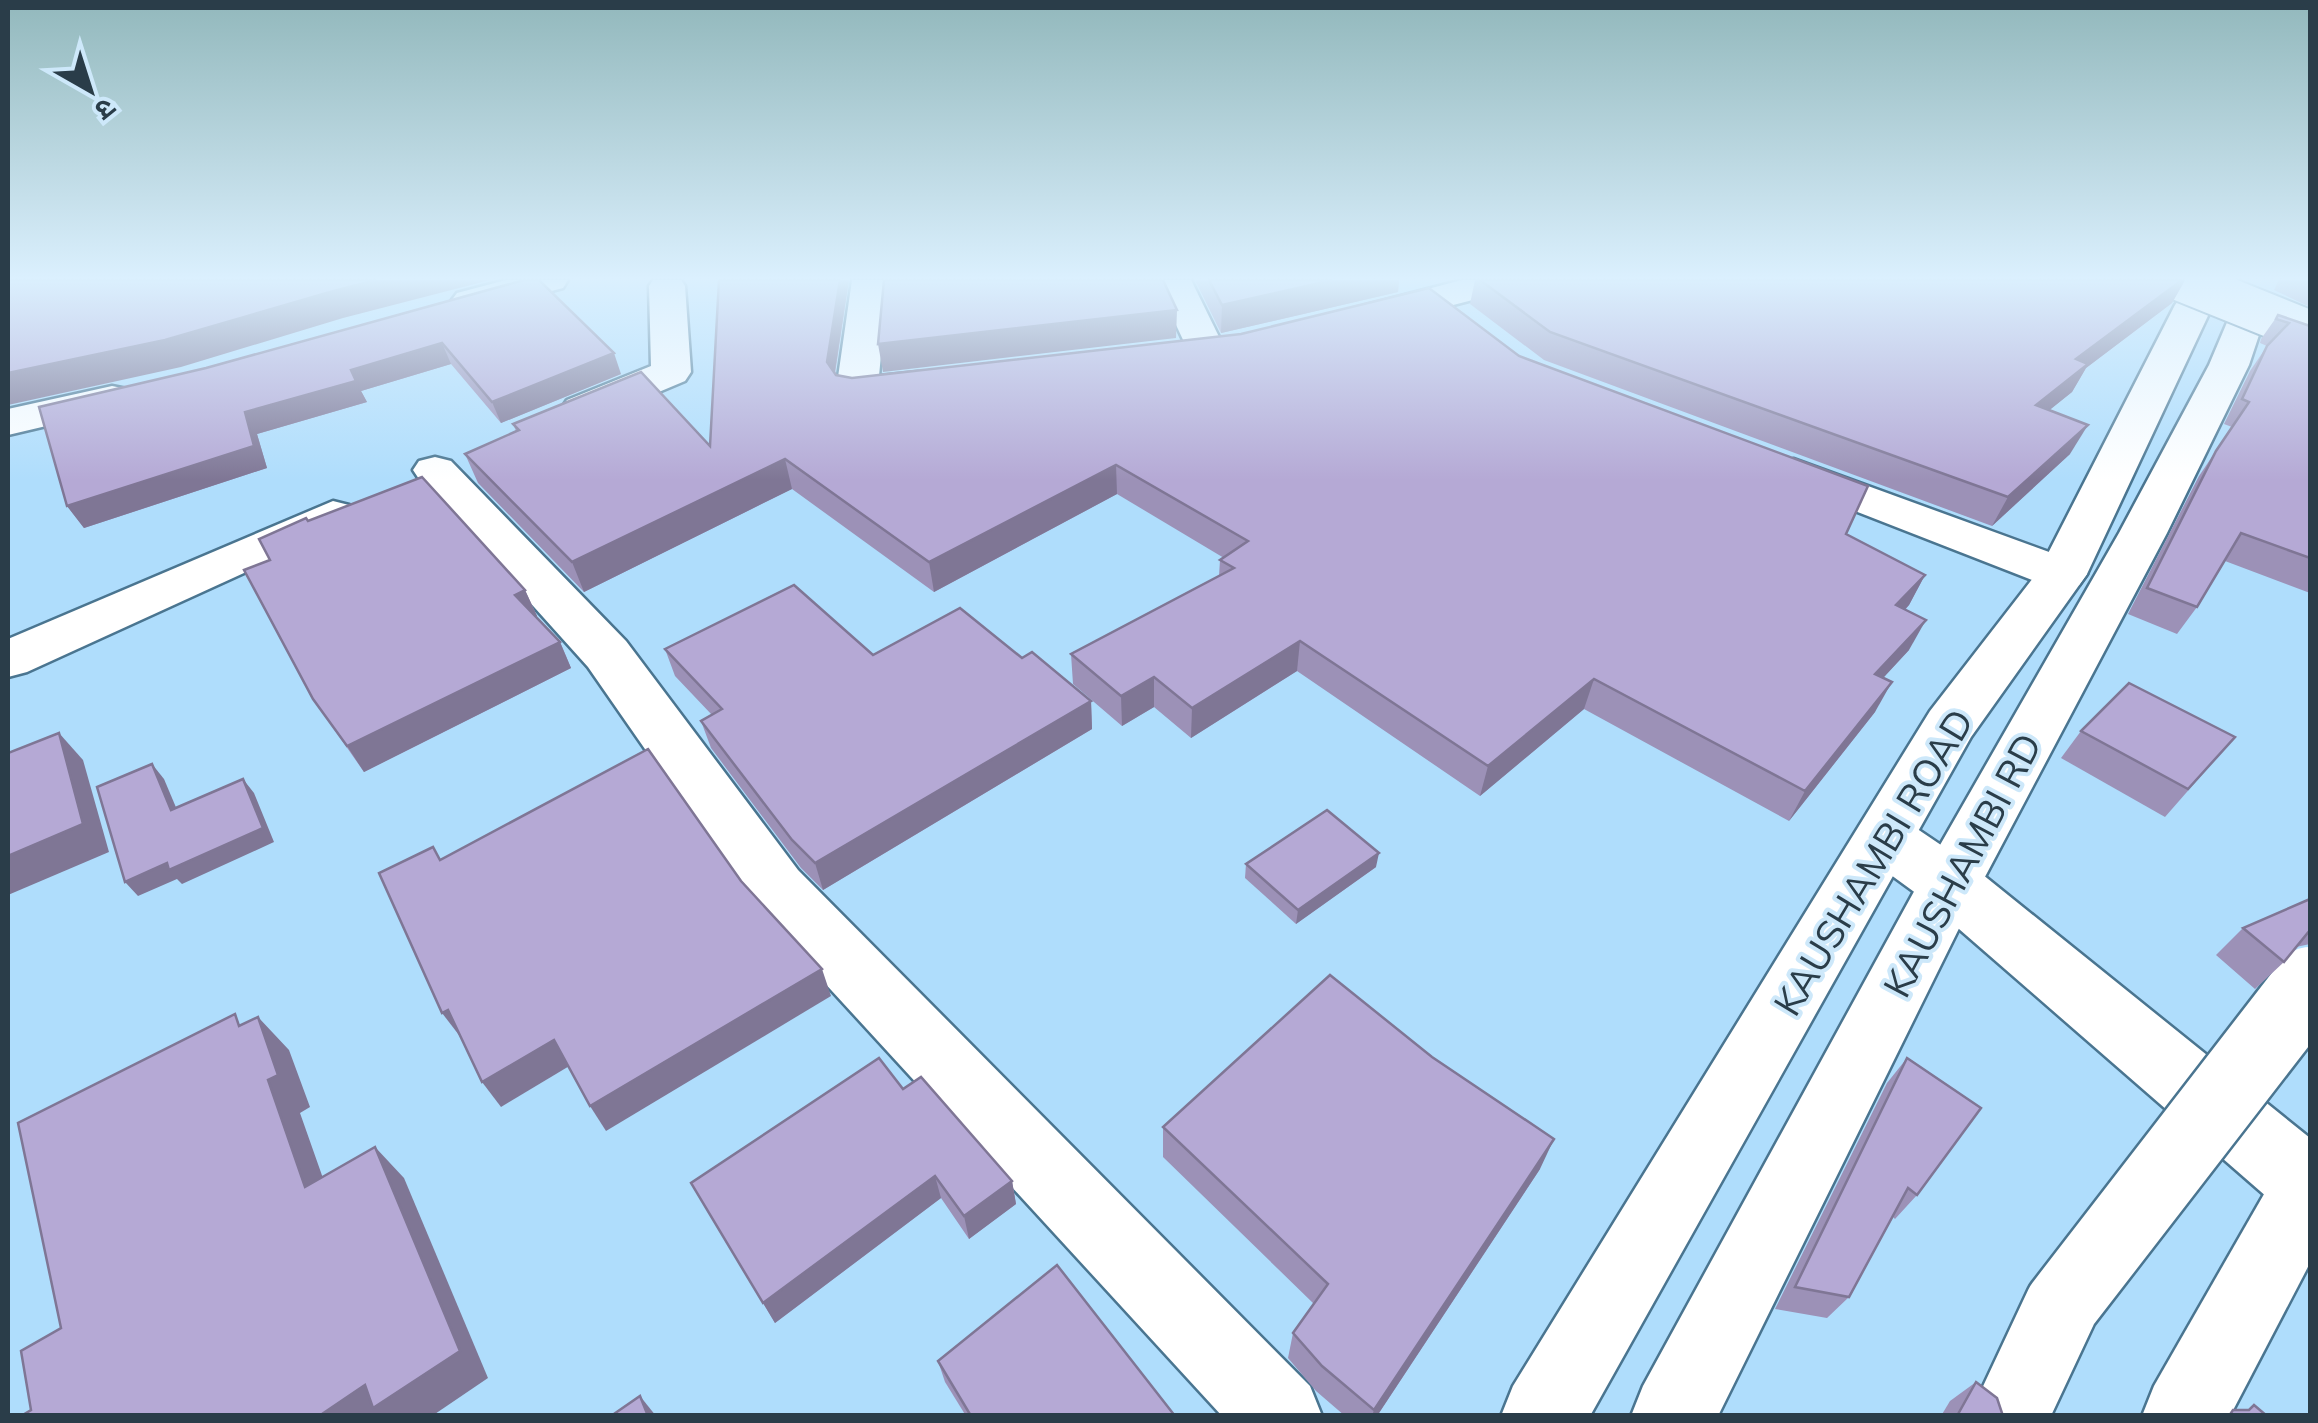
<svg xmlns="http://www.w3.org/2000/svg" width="2318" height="1423" font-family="Mulish,'Noto Sans Devanagari',sans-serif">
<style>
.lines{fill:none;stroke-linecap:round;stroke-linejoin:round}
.minor-casing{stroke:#4a7590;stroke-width:5}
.major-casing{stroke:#4a7590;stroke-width:5}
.minor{fill:#fff;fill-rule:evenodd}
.major{fill:#fff;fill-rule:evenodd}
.major-bridge-far1-casing{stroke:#4a7590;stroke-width:46;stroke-linecap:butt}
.major-bridge-casing{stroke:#4a7590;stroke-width:79;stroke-linecap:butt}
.major-bridge-far1{stroke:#fff;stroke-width:42}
.major-bridge{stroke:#fff;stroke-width:74}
.wall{fill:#9c91b7}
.shaded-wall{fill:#7f7695}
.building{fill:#b5a9d5;stroke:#7f7695;stroke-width:2.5}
.labels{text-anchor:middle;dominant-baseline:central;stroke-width:8;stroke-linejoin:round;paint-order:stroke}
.street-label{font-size:38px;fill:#2a3d49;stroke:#cde8fa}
</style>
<rect width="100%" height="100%" fill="#afddfc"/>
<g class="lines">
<g class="minor-casing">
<g id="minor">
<polygon points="506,280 568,280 563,288 470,312 457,309 451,301 457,293"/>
<polygon points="653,280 681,280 685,286 691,372 685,381 597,418 582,422 567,418 561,409 567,400 651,366 649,286"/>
<polygon points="852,280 888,280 879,376 918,372 932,375 938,384 932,393 857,403 842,400 836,391"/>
<polygon points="1155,280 1191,280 1226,351 1220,359 1206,363 1192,359"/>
<polygon points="1462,280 1524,280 1519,288 1368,327 1355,324 1349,316 1355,308"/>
<polygon points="112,386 127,389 133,398 127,407 8,435 8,409"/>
<polygon points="435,457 451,461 626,641 798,870 1310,1386 1322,1416 1222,1416 754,906 588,667 419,479 413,470 419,461"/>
<polygon points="1794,459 2079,563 2087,574 2079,585 2062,589 2045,585 1778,481 1772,472 1778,463"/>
<polygon points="333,501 349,505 356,515 349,525 27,672 8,677 8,639"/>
<polygon points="1886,815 1907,822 1972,866 2310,1138 2310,1221 2283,1211 1928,902 1865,856 1856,839 1865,822"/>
</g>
</g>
<g class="major-casing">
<g id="major">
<polygon points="2194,294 2207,297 2213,305 2087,574 1971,737 1590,1416 1501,1416 1513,1386 1930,711 2040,569 2175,305 2181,297"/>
<polygon points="2247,303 2260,306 2266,314 2249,365 2167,533 1978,890 1718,1416 1631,1416 1643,1386 1928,866 2119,533 2209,365 2234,306"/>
<polygon points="2310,1150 2310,1263 2230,1416 2142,1416 2154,1386 2283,1161"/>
</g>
</g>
<use href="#minor" class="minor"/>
<use href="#major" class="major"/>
<g class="major-bridge-far1-casing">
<polyline id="major-bridge-far1" points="2181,280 2310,332"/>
</g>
<g class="major-bridge-casing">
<polyline id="major-bridge" points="2010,1416 2062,1305 2310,984"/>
</g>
<use href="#major-bridge-far1" class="major-bridge-far1"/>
<use href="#major-bridge" class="major-bridge"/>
</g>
<g class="wall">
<polygon points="524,280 621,374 501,423 451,364 361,391 367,402 257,434 267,468 84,528 67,506 206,368"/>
<polygon points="719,280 849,280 835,374 852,378 1519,356 1846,534 1925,575 1909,605 1905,610 1909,650 1883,678 1875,712 1789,821 1584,709 1480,796 1297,671 1191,738 1154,707 1122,726 1073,684 1071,654 1219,576 1220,560 1224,558 1117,494 934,592 792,489 584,592 478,483 465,454 516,431 513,424 710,446"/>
<polygon points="1195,280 1399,280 1398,292 1221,333"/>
<polygon points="1475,280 2185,280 2172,303 2086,368 2072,392 2049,410 2070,454 1992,526 1544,360 1470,304"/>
<polygon points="2279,280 2310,280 2310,307 2274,290"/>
<polygon points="2278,315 2310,326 2310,593 2225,561 2197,607 2177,634 2128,614 2199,476 2232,427 2224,424 2250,371 2267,346 2260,343 2261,339"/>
<polygon points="308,521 525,590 537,616 535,616 560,642 571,668 364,772 313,699 270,560"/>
<polygon points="665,649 873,655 1022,658 1091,701 1092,729 823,890 801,868 711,748 701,721 712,715 675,676"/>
<polygon points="2081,731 2235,737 2165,817 2061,758"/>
<polygon points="1246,864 1376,867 1296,924 1245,878"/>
<polygon points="2310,899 2310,944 2296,947 2284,962 2255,989 2216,955 2243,928"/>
<polygon points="1907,1058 1917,1195 1895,1219 1893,1217 1849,1297 1827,1318 1775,1309 1887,1083"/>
<polygon points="903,1089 1012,1181 1016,1204 969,1239 941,1198 775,1323 691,1183"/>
<polygon points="1163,1127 1540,1169 1377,1416 1345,1416 1316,1391 1288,1358 1293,1333 1314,1304 1163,1157"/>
<polygon points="938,1361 1175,1416 966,1416 945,1382"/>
<polygon points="1976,1382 2003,1416 1941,1416 1950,1401"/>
</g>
<g class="shaded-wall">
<polygon points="376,280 490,280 343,318 181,367 8,405 8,373"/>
<polygon points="840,280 849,280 832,390 827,362"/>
<polygon points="1333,280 1399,280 1398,292 1221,333 1222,305"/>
<polygon points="2182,280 2185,280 2172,303 2086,368 2072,392 2020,434 2036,405 2076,359"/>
<polygon points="1177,310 1176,338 883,372 878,344"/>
<polygon points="442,343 451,364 361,391 367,402 257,434 267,468 84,528 67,506 245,412 351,370"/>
<polygon points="614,353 621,374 501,423 492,402"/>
<polygon points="2088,425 2070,454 1992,526 2008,497"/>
<polygon points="785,459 792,489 584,592 572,562"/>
<polygon points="1116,465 1117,494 934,592 929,562"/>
<polygon points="1925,575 1909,605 1880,636 1896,605"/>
<polygon points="525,590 537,616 527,621 515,595"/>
<polygon points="1926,620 1909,650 1859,704 1875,674"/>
<polygon points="1300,641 1297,671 1191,738 1192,708"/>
<polygon points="560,642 571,668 364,772 347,746"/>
<polygon points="1154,677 1154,707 1122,726 1121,696"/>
<polygon points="1594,679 1584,709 1480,796 1488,766"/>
<polygon points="1892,682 1875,712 1789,821 1805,791"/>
<polygon points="1091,701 1092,729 823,890 815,863"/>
<polygon points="59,733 83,760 109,852 8,895 8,856"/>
<polygon points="152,764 164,779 183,824 171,810"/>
<polygon points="243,779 254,793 274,842 182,884 177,879 138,896 125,882 167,863"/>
<polygon points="1379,853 1376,867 1296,924 1298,910"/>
<polygon points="822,969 831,996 606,1131 590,1106"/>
<polygon points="448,1010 462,1039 442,1013"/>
<polygon points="258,1017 289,1050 310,1107 300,1113 337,1218 305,1187 268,1080"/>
<polygon points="554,1040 571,1065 501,1107 482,1082"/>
<polygon points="1554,1139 1540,1169 1377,1416 1372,1416 1374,1410"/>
<polygon points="375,1147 404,1178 488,1378 432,1416 319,1416"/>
<polygon points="935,1176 941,1198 775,1323 763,1303"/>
<polygon points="1012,1181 1016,1204 969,1239 964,1216"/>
<polygon points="640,1396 656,1416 648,1416"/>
</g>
<g class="building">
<polygon points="8,280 376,280 330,292 165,340 8,373"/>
<polygon points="524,280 539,280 614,353 492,402 442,343 351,370 356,381 245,412 254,446 67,506 39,407 206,368"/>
<polygon points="719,280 840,280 827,362 836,375 852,378 1241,334 1429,288 1519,356 1868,486 1846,534 1925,575 1896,605 1926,620 1875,674 1892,682 1805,791 1594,679 1488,766 1300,641 1192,708 1154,677 1121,696 1071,654 1234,568 1220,560 1248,541 1116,465 929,562 785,459 572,562 465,454 519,430 513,424 641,372 710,446"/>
<polygon points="884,280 1163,280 1177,310 878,344"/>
<polygon points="1209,280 1333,280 1222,305"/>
<polygon points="1480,280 2182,280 2076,359 2088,364 2036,405 2088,425 2008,497 1550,332"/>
<polygon points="2278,315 2310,326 2310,558 2241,533 2197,607 2147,588 2216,451 2249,402 2242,399 2267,346 2289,323 2276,319"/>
<polygon points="422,477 525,590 515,595 560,642 347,746 313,699 244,570 270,560 259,539 306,518 308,521"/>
<polygon points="794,585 873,655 960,608 1022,658 1032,652 1091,701 815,863 792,840 701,721 722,709 665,649"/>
<polygon points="2129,683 2235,737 2188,789 2081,731"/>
<polygon points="59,733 83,824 8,856 8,753"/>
<polygon points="648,749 741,881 822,969 590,1106 554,1040 482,1082 448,1010 442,1013 379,873 433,847 440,860"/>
<polygon points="152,764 171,810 243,779 263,828 169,870 167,863 125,882 97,787"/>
<polygon points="1327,810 1379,853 1298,910 1246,864"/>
<polygon points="2310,899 2310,930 2284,962 2243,928"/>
<polygon points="1330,975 1432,1057 1554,1139 1374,1410 1322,1366 1293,1333 1328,1284 1163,1127"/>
<polygon points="235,1014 239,1026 258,1017 278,1075 268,1080 305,1187 375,1147 460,1351 373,1408 365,1385 319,1416 21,1416 31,1410 21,1351 61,1328 18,1123"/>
<polygon points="879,1058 903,1089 921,1077 1012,1181 964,1216 935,1176 763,1303 691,1183"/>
<polygon points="1907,1058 1981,1108 1917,1195 1908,1188 1849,1297 1795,1287"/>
<polygon points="1057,1265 1175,1416 971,1416 938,1361"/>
<polygon points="1976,1382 1997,1398 2003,1416 1957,1416"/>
<polygon points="640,1396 648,1416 611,1416"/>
<polygon points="2254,1405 2267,1416 2229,1416 2233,1410 2249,1410"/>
</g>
<linearGradient id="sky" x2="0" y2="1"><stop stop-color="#92b8bc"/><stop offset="0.58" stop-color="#dbf0fe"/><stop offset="1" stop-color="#dbf0fe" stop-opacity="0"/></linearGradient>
<rect width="2318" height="480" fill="url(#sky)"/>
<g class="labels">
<g class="street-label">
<text transform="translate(1873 862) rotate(-59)">KAUSHAMBI ROAD</text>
<text transform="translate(1962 865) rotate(-62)">KAUSHAMBI RD</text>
</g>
</g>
<rect width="2318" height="1423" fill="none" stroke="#2a3d49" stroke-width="20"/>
<g transform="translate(90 90) rotate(141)" stroke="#cde8fa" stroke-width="8" paint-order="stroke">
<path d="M0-8L18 38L0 25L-18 38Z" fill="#2a3d49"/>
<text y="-15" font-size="28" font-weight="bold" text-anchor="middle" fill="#2a3d49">उ</text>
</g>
</svg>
